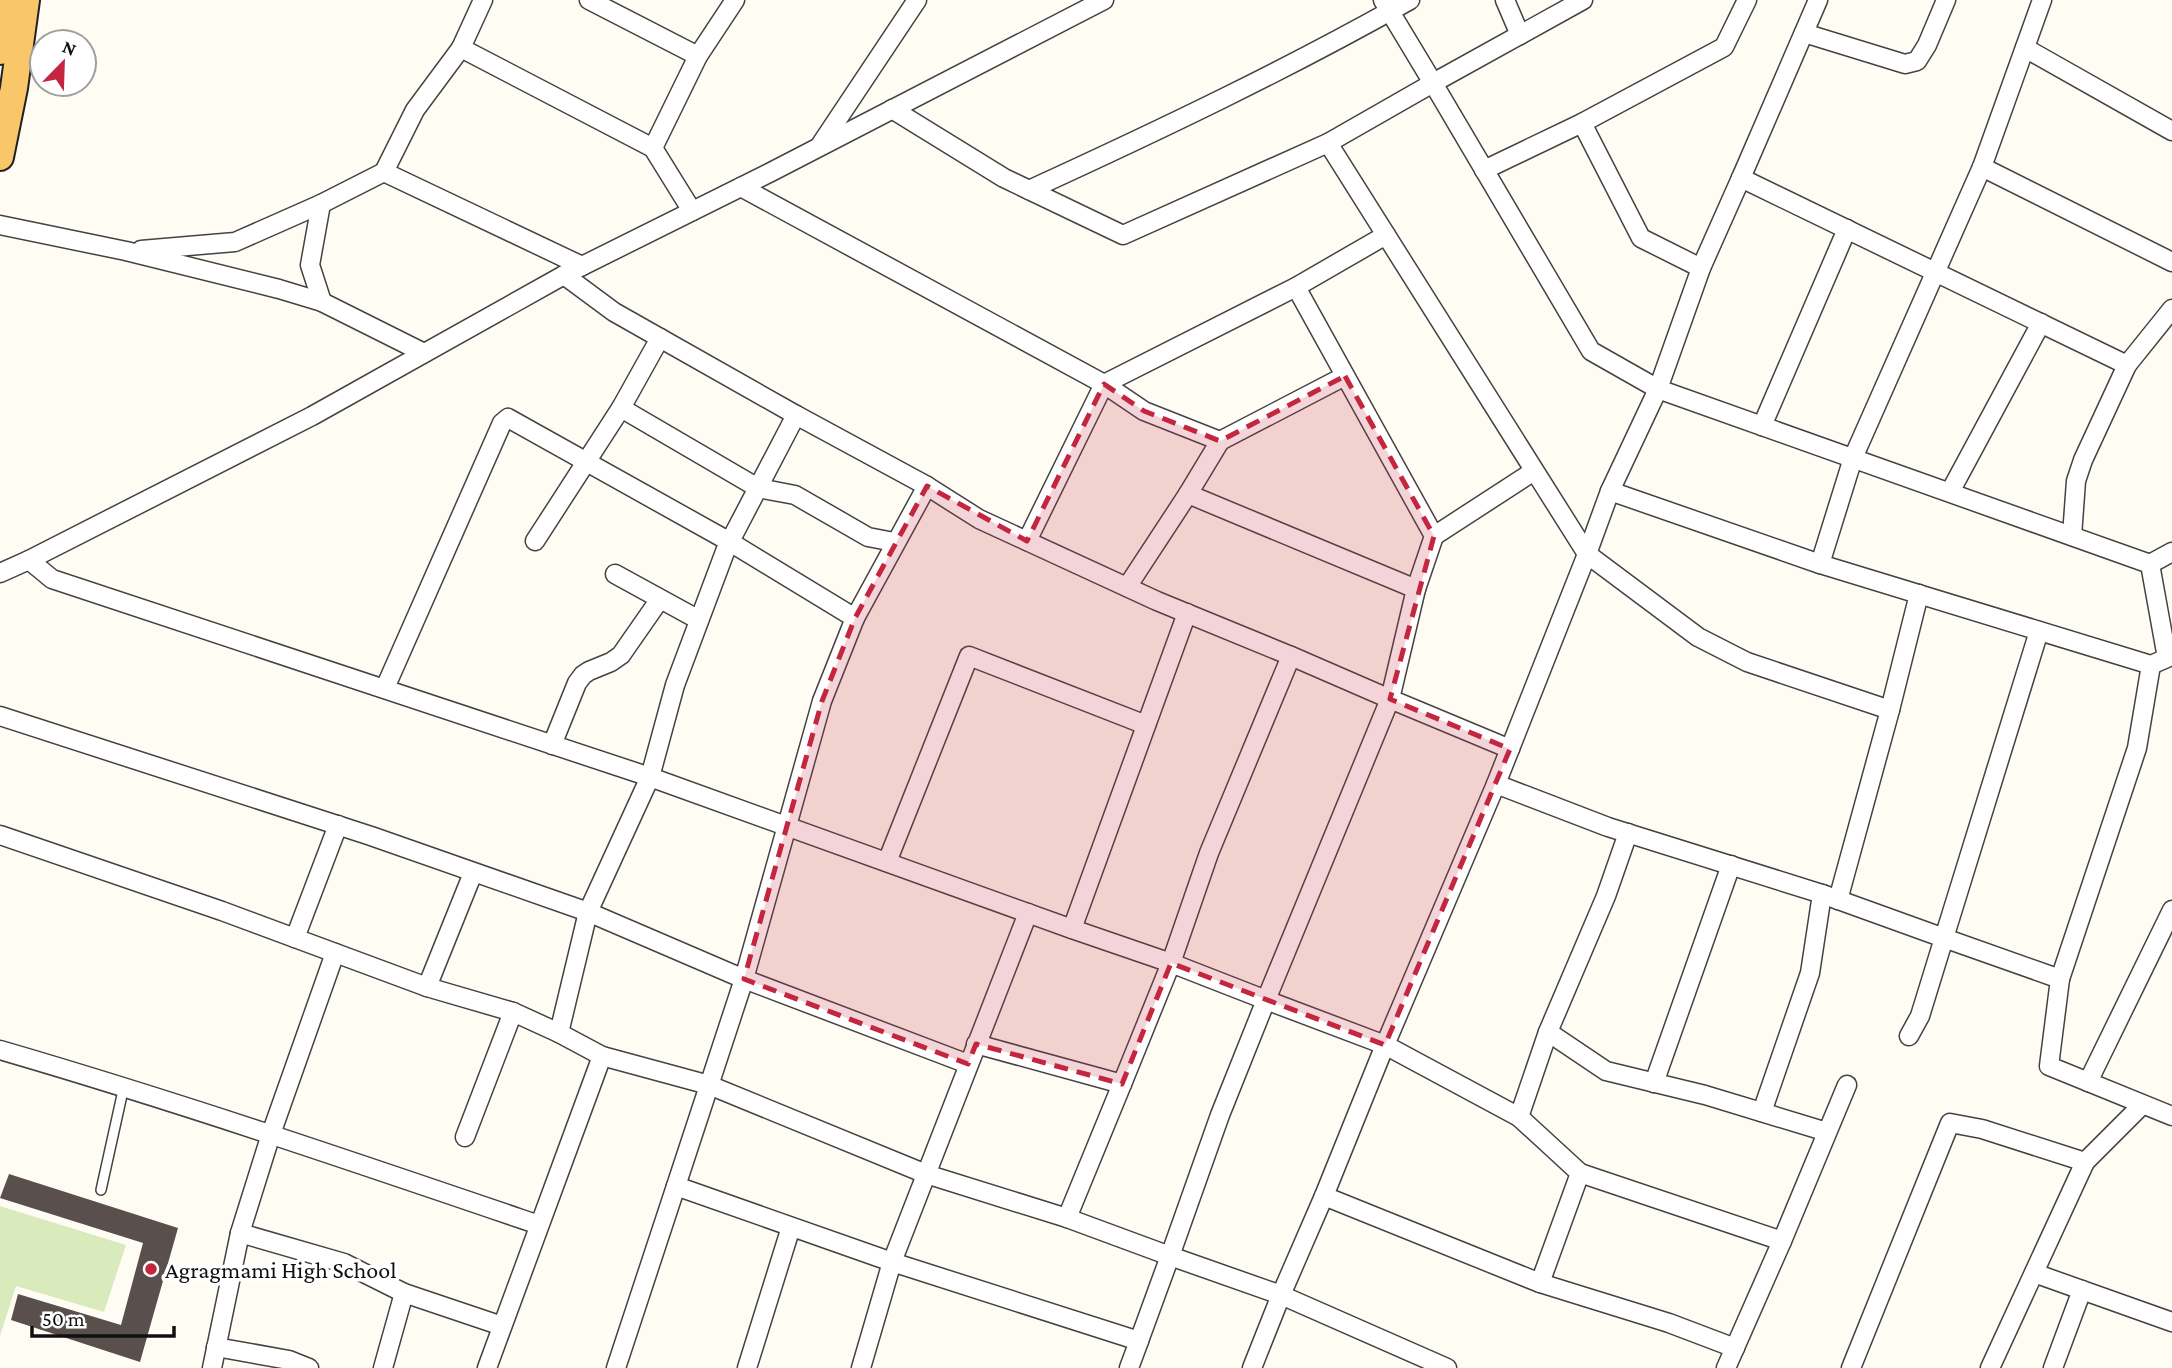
<svg xmlns="http://www.w3.org/2000/svg" width="2172" height="1368" font-family="'Crimson Pro',serif">
<style>
.green{fill:#d9ebbc}
.building{fill:#59504d}
.lines{fill:none;stroke-linecap:round;stroke-linejoin:round}
.service-casing{stroke:#434343;stroke-width:12}
.minor-casing{stroke:#434343;stroke-width:21}
.primary-casing{stroke:#212121;stroke-width:30}
.service{stroke:#fff;stroke-width:9}
.minor{stroke:#fff;stroke-width:18}
.primary{stroke:#f9c76a;stroke-width:26}
.marked{fill:#c3263e;fill-opacity:0.2;stroke:#c3263e;stroke-width:5;stroke-dasharray:14 9;stroke-linejoin:round}
.poi-dot{fill:#c3263e;stroke:#fff;stroke-width:2.5}
.labels{text-anchor:middle;dominant-baseline:central;stroke-width:7;stroke-linejoin:round;paint-order:stroke}
.poi-label{font-size:24px;fill:#101010;stroke:#fff;text-anchor:start}
</style>
<rect width="100%" height="100%" fill="#fffcf4"/>
<polygon class="green" points="0,1206 126,1245 104,1312 16,1286 0,1336"/>
<polygon class="building" points="9,1174 178,1228 140,1362 11,1320 18,1294 121,1325 143,1243 0,1198"/>
<g class="lines">
<g class="service-casing">
<polyline id="service" points="101,1190 124,1086"/>
</g>
<g class="minor-casing">
<g id="minor">
<polyline points="483,0 461,48 653,148 692,211"/>
<polyline points="589,0 698,56"/>
<polyline points="1505,0 1520,35"/>
<polyline points="1583,0 1433,83 1591,351 1658,389 1610,491"/>
<polyline points="1804,33 1905,64 1917,61 1927,45 1946,0"/>
<polyline points="461,48 415,110 384,172 582,266"/>
<polyline points="2025,48 2172,131"/>
<polyline points="892,109 1004,178 1123,235 1328,143 1587,554 1496,784"/>
<polyline points="1582,123 1724,47 1747,0"/>
<polyline points="1328,143 1433,83 1383,0"/>
<polyline points="821,144 917,0"/>
<polyline points="653,148 698,56 735,0"/>
<polyline points="1982,167 2172,262"/>
<polyline points="1484,170 1582,123 1641,238 1701,268 1658,389 2150,564 2167,658 2151,665 1820,564"/>
<polyline points="1741,178 1818,0"/>
<polyline points="741,187 1104,384 1027,541"/>
<path d="M1029,190C1158,131 1286,70 1410,0"/>
<polyline points="321,204 310,265 322,302"/>
<polyline points="0,225 126,251 279,289 322,302 424,353"/>
<polyline points="1386,235 1296,287 1434,536 1416,589 1390,699 1510,749"/>
<polyline points="141,250 235,242 321,204 384,172"/>
<polyline points="1701,268 1741,178 2127,365 2172,309"/>
<polyline points="1296,287 1104,384 1144,411 1220,441 1188,494 1416,589"/>
<polyline points="621,408 758,488 795,495 868,537 894,542"/>
<polyline points="1762,426 1847,229"/>
<polyline points="1220,441 1345,376"/>
<polyline points="1950,492 2041,323"/>
<polyline points="1434,536 1534,471"/>
<polyline points="2072,536 2076,481 2083,460 2127,365"/>
<polyline points="535,541 621,408 660,338"/>
<polyline points="29,560 52,579 650,777 675,685 726,549 796,415 614,312 564,275"/>
<polyline points="2150,564 2172,552"/>
<polyline points="0,573 29,560 312,416 564,275 771,172 1104,0"/>
<polyline points="615,574 699,620"/>
<polyline points="1127,587 1188,494"/>
<polyline points="855,618 822,701 744,979 676,1186 892,1262 1028,913"/>
<polyline points="2039,631 1944,938 2060,979 2049,1066 2172,1116"/>
<polyline points="1291,656 1390,699 1266,1000 1385,1045 1519,1117 1580,1173 1540,1283 1324,1196 1385,1045 1496,784 1608,827 1822,894 1944,938 1920,1016 1909,1036"/>
<polyline points="385,688 502,423 508,418 730,542 855,618 927,486"/>
<polyline points="1890,710 1747,662 1698,637 1587,554 1610,491 1820,564 1853,458 1982,167 2042,0"/>
<polyline points="0,716 371,836 588,912 650,777 1072,929 1171,963 1209,853 1291,656 1157,601 979,519 927,486 796,415"/>
<polyline points="552,745 577,683 583,675 589,671 611,662 621,655 660,599"/>
<polyline points="0,835 222,911 427,987 513,1012 559,1033 588,912 744,979 968,1064"/>
<polyline points="887,862 969,656 1146,725"/>
<polyline points="1838,900 1890,710 1919,594"/>
<polyline points="1072,929 1187,613"/>
<polyline points="295,938 338,825"/>
<polyline points="2060,979 2137,748 2151,665"/>
<polyline points="427,987 473,873"/>
<polyline points="1548,1032 1606,1071 1705,1095 1827,1132"/>
<polyline points="976,1044 1122,1084 1171,963 1266,1000 1220,1115 1170,1256 1067,1218"/>
<path d="M0,1050C182,1103 360,1164 539,1225"/>
<polyline points="602,1056 709,1085 926,1174 1067,1218 1122,1084"/>
<polyline points="2088,1082 2172,910"/>
<polyline points="1654,1083 1731,865"/>
<polyline points="1762,1112 1810,973 1822,894"/>
<polyline points="1519,1117 1548,1032 1606,896 1628,833"/>
<polyline points="465,1137 513,1012"/>
<polyline points="1580,1173 1782,1241 1726,1368"/>
<polyline points="240,1233 344,1263 404,1293 502,1326"/>
<polyline points="1782,1241 1847,1085"/>
<polyline points="2034,1273 2172,1322"/>
<polyline points="1540,1283 1669,1323 1735,1348"/>
<polyline points="216,1347 289,1360 309,1368"/>
<polyline points="212,1368 240,1233 271,1134 335,953"/>
<polyline points="383,1368 404,1293"/>
<polyline points="487,1368 602,1056 559,1033"/>
<polyline points="616,1368 676,1186"/>
<polyline points="747,1368 791,1227"/>
<polyline points="861,1368 892,1262 1139,1341 1170,1256 1281,1295 1324,1196"/>
<polyline points="1129,1368 1139,1341"/>
<polyline points="1252,1368 1281,1295 1447,1368"/>
<polyline points="1851,1368 1950,1123 1982,1129 2085,1162 2142,1105"/>
<polyline points="1990,1368 2085,1162"/>
<polyline points="2053,1368 2082,1290"/>
</g>
</g>
<g class="primary-casing">
<g id="primary">
<polyline points="0,51 9,0"/>
<polyline points="0,157 14,88 26,0"/>
</g>
</g>
<use href="#service" class="service"/>
<use href="#minor" class="minor"/>
<use href="#primary" class="primary"/>
</g>
<path class="marked" d="M1345,376L1434,536L1390,699L1510,749L1385,1045L1171,963L1122,1084L976,1044L968,1064L744,979L822,701L855,618L927,486L1027,541L1104,384L1144,411L1220,441Z"/>
<circle class="poi-dot" cx="151" cy="1269" r="7"/>
<g class="labels">
<g class="poi-label">
<text x="165" y="1269">Agragmami High School</text>
</g>
</g>
<g transform="translate(63 63) rotate(23)"><circle r="33" fill="#ffffff" stroke="#9f9f9f" stroke-width="2"/>
<path d="M0-5L12 26L0 18L-12 26Z" fill="#c3263e"/>
<text y="-10" font-size="19" font-weight="bold" text-anchor="middle" fill="#101010">N</text>
</g>
<path d="M32 1326v10h142v-10" fill="none" stroke="#101010" stroke-width="3.5"/>
<text x="42" y="1326" font-size="21" fill="#101010" stroke="#ffffff" stroke-width="5" paint-order="stroke">50 m</text>
</svg>
